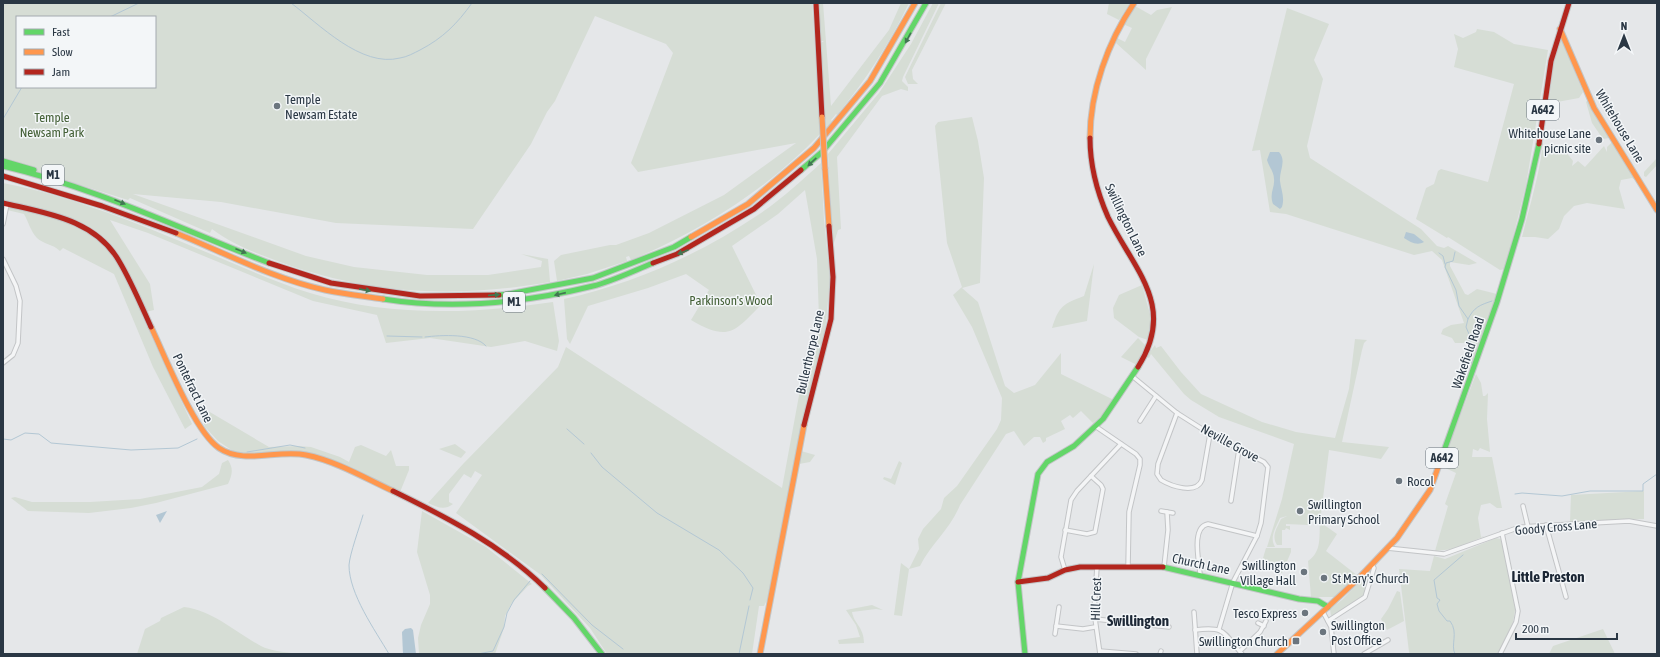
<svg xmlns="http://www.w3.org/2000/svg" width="1660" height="657" font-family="'Asap Condensed',sans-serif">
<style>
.green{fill:#d6ddd5;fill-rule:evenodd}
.water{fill:#b3c7d4}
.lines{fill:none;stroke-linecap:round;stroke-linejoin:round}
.stream{stroke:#b3c7d4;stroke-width:1}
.street-casing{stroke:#c3c5c7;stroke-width:5.5}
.fast-casing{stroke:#c3c5c7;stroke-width:7}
.slow-casing{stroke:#c3c5c7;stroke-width:7}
.jam-casing{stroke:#c3c5c7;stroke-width:7}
.street{stroke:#f4f5f6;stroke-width:3.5}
.fast{stroke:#63d668;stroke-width:5}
.slow{stroke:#ff974d;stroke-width:5}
.jam{stroke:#b3261e;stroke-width:5}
.slow-bridge-casing{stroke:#c3c5c7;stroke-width:7;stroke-linecap:butt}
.slow-bridge{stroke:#ff974d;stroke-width:5}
.oneway{fill:#417752}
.poi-dot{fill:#6b757e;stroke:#f3f6f8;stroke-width:1.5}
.labels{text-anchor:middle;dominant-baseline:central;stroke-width:3;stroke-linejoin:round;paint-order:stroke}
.shield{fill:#f3f6f8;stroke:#66707a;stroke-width:1}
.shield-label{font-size:12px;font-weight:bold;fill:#2a3744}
.poi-label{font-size:13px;fill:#2a3744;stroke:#f3f6f8;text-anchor:start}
.park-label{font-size:13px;fill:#446037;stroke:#f3f6f8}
.street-label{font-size:13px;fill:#2a3744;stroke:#f3f6f8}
.quarter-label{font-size:15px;font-weight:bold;fill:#1c2735;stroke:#f3f6f8}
</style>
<rect width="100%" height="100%" fill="#e5e7e9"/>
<g class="green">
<path d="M3,3H812L820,134C766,190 703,230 631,260L629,256L626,257L627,261L587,274L557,281L554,261L561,255L610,245H616L649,233L724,195L796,143L638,172L631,163L673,53L666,44L595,16L555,101L547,112L531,144L473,229L336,223L221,202L133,194L306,256L354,267L427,275H488L541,267L542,261L521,254L548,259L550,282C455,298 372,295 280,262C256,253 233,245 212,229L210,233L130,198L128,200L52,176L3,162ZM17,17H155V87H17Z"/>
<path d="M818,3H823L831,106L889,30L901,3H909C889,44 866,80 837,115L836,114L831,120L832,121L826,129L821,43L824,41H820Z"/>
<polygon points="933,3 939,3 903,77 902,81 908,87 908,91 901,89 882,96 837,157 841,229 838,230 833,246 828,154 879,93 911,44"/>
<polygon points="941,3 946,3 912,70 913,79 918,84 908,84 905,77"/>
<polygon points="1109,3 1130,3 1119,20 1107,14"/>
<polygon points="1135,6 1151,15 1157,10 1172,7 1146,59 1146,70 1116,43 1117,38 1125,42 1132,28 1123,24"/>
<polygon points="1287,8 1329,24 1314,60 1323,79 1307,146 1310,158 1421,229 1437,246 1444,248 1448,246 1477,263 1469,265 1450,262 1450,266 1465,294 1468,295 1477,289 1497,294 1472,367 1467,343 1455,343 1452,338 1441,334 1443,329 1451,325 1464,323 1442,260 1432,251 1414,255 1286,214 1270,212 1260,150 1252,151"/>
<polygon points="1477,29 1494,32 1514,44 1548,50 1526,185 1505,269 1500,270 1448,237 1447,238 1416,219 1426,188 1434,184 1438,171 1441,169 1488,182 1514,84 1454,67 1458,49 1454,34 1463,38 1476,32"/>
<polygon points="1561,38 1583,92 1579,98 1557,102 1549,102 1555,54"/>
<polygon points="1588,100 1608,136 1609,138 1603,139 1592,123 1586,102"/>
<path d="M972,117L978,141L984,178L980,283L962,288L978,302L1005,386L1014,393L1035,385L1061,353V374L1114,400L1107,411L1093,423L1081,411L1073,418L1070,415L1061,421L1065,429L1046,438V441L1043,443L1040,437H1034L1024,446L1014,431L1006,434L960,505C951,528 931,544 920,566L909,569L902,616L894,615L901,563L909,569L919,549L918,539L923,529L941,509L944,498L957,486L997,429L1001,420L1002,398L972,327L953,295L962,287L947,243L935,126L938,122Z"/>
<path d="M1612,142L1637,181L1632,178L1621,180L1619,188L1625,209L1587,203L1574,206L1564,216L1559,229L1548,239L1535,237H1522C1529,208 1538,180 1542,150L1549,152H1566L1573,161L1572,166L1578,161L1585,167L1604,146L1607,152V147Z"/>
<polygon points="1657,158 1657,165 1646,177 1644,176 1644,172"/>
<path d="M821,163L824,220L830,279L825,333L799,439L790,494L767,600L764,606H759L752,654H607L590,628L541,575L456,513L482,475L475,471L471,478L464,474L449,494V502L453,504C444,511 437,507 428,503L463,464L558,367L566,347L782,488L800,390L816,343L819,319L817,259L805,190L778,214L732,246L761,305C734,332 729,342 691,320L709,290L686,274L648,288L588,306L570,344L567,339L564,299C633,284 700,254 758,215C781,200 801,181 821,163Z"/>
<path d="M3,183C66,195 130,220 189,245C229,261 269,280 310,293C388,317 473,314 553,302L559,341L557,351L525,341L491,347L430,338L386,343L377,315L313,301L148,233L110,220L150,284L154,310L146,312C138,293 130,273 120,256C94,215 46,211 3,201Z"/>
<path d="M3,205C44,215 91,220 116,258C127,275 134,295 143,313L142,316L192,424L185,429L153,367L114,274L63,248L60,251C53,244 43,244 37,238C31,232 28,221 24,214L3,209Z"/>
<path d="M1094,264L1087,321L1052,328C1059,306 1063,304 1084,296Z"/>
<polygon points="1142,285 1151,318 1148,340 1139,337 1114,318 1113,308 1119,295"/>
<polygon points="1138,338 1146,346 1137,365 1121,357"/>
<path d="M1355,339L1367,340L1364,343L1362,350L1342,442L1389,447L1381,459L1329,450L1320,522L1337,534L1326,551L1358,576L1336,597H1311L1308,561C1322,552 1319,536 1320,522L1309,519V525L1286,524V526H1290V530L1286,528L1285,530H1282V545H1277C1271,536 1277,528 1281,519L1287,516L1280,518C1276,528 1269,537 1275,547H1267L1282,499L1294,444L1219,417L1191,400L1184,394L1151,354L1149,358L1146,357L1155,345L1156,348L1161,346L1181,372L1201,394L1262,422L1296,432L1335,438L1349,389Z"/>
<polygon points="1476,374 1481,383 1483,396 1485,396 1488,393 1487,419 1490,452 1480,448 1478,451 1473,449 1472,457 1492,457 1502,508 1497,508 1490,503 1481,505 1478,518 1481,537 1485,536 1454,549 1435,551 1448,506 1445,504 1456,473 1441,466"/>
<polygon points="203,408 269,447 298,446 311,447 340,457 349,462 355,447 361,445 386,456 391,450 396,466 409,466 409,470 400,492 314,455 239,455 218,441 205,427 200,413"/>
<polygon points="455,444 466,452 461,458 439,449"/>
<polygon points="801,451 815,455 810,462 799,464"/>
<path d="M228,460C234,469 232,475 228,484L156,503L131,508L89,513L28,511L11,498L15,497L32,502H90L140,499L202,487L219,474L222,463Z"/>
<polygon points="899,461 902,463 895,485 883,479 884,477 891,479"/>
<polygon points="1644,491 1644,519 1570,522 1571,495"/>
<polygon points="422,511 486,547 532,584 528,586 512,603 505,616 504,628 495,654 419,654 418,638 421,625 430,604 430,595 417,552"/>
<polygon points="1496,538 1501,539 1516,605 1513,622 1498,654 1410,654 1409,652 1399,569 1430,571 1434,556 1445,559"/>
<polygon points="1266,548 1291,548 1291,552 1282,573 1260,568"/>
<polygon points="1372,569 1365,595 1360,600 1331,616 1330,609 1342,600"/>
<polygon points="1397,591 1400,592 1404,621 1387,630 1381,619 1388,609"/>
<path d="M872,605L883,610L876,609L852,612C854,624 864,627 864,643L839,644L838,640L860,637L856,625L846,610Z"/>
<path d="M184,607C214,611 235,632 261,646C270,651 286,652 297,654H137L145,629L160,621L161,618Z"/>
<polygon points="1603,629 1615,654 1549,654 1553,646"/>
</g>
<g class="water">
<path d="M1270,152H1279C1287,161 1279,171 1280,181C1281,190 1285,197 1282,207L1280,209L1273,204C1269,193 1275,188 1274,179C1274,172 1269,167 1267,160Z"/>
<path d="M1406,232L1414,234L1424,242C1417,246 1410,242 1404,238Z"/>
<polygon points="167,511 160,523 156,515"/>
<polygon points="405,629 411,628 413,630 416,654 403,654 402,632"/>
</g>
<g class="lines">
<g class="stream">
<path d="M291,3C319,24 361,68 400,58C407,57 414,53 420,50C443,38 457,24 472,3"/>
<polyline points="110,17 139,3"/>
<polyline points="3,119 22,87"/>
<polyline points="1455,252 1453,261 1446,263 1445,267 1456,290 1459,306 1468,319 1466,327 1469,334"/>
<polyline points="1439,253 1443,256 1445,264"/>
<path d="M1468,319C1474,307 1480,305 1492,301"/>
<polyline points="387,336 422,337"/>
<path d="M425,337C441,335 475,333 486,346"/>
<path d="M1469,337C1472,346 1469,354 1471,363"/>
<polyline points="567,429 584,444"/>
<polyline points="3,439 11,440 25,433 39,434 51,443 131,450 178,448 197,439"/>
<polyline points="247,452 290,445 305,448"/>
<polyline points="591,453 602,467 657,513 719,550 743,573 753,588 750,600"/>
<polyline points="1515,494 1522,493 1562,496 1590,491 1643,491 1643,484 1657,474"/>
<path d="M363,515C359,529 350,553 349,565C349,594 375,630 389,654"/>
<polyline points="542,574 592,625 623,649"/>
<polyline points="478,654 493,651 504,627 507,613 514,600 530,581"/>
<polyline points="739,654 749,606"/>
<path d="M1455,654C1450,645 1459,633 1450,621H1447L1439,611L1437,604L1440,600L1437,598L1434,580L1463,555"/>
</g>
<g class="street-casing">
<g id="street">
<polyline points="3,224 7,204"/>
<polyline points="3,259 16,286 20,301 18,343 13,355 3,363"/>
<polyline points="1132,376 1177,413 1210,434 1264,462 1268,467 1261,523 1257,536 1233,582 1219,629"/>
<path d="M1177,413L1158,464L1157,474L1161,480C1171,486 1196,495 1202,480L1210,434"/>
<polyline points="1140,421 1156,396"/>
<polyline points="1095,426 1136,454 1140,459 1140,465 1129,512 1128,567"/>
<polyline points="1231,501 1239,449"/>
<polyline points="1523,506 1528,527"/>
<polyline points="1161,511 1173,513"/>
<polyline points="1546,525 1566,597"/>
<polyline points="1065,530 1087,534 1095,532 1103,489 1101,485 1091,476"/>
<polyline points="1387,548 1444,554 1520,527 1629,521 1657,526"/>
<polyline points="1097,567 1094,611 1100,654"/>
<polyline points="1164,567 1168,530 1167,512"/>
<polyline points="1065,570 1061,557 1071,500 1077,491 1121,444"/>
<path d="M1200,574C1199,561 1191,527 1208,524L1257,536"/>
<polyline points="1194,612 1197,654"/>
<polyline points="1323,612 1331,627 1334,654"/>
<polyline points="1095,619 1169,627"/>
<polyline points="1328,621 1365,597 1374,568 1372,565"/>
<polyline points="1258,623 1264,626"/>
<polyline points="1056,626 1083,629 1095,627"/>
<path d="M1195,630C1227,626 1223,633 1242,654"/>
<polyline points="1055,634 1059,607"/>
<polyline points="1100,651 1136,654"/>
<polyline points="1240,651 1260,632 1266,621"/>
<polyline points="1160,654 1161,651"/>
<polyline points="1364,654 1388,640"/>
<polyline points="1500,654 1516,622 1518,611 1502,533"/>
</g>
</g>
<g class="fast-casing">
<g id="fast">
<polyline points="3,161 34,170"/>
<path d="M3,166C97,188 180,229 269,263"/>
<polyline points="801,170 822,152 880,83 926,3"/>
<polyline points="499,295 508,294 593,278 674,247 691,237"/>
<path d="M383,299C452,310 524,303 593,286C613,281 633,271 653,263"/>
<polyline points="1440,462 1497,302 1522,219 1539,144"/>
<polyline points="1163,567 1299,599 1318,601 1328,607"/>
<polyline points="545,588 574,618 602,654"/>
<polyline points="1025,654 1018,582 1038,474 1047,462 1074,446 1103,419 1138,367"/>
</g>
</g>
<g class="slow-casing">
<g id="slow">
<polyline points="1560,29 1594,108 1657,210"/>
<path d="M1090,138C1090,91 1108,42 1134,3"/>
<polyline points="825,169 829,226"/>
<path d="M176,233C225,253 274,279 325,290C344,294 363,296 383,299"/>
<polyline points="691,237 748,204 814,148 870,81 915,3"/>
<path d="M151,327C165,356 194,431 219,448C244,465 278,449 306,455C336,461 365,478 393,491"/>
<polyline points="760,654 804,425"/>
<polyline points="1277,654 1357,580 1397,538 1430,490 1440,462"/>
</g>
</g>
<g class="jam-casing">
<g id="jam">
<polyline points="816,3 822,117"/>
<path d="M1090,138C1090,165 1097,192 1108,217C1134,270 1177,306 1138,367"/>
<polyline points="1539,144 1551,61 1569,3"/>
<polyline points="3,176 102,206 176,233"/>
<path d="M3,203C45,213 95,219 119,261C131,281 141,305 151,327"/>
<polyline points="269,263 331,283 420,296 499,295"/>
<polyline points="653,263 677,254 754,209 801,170"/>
<polyline points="804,425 831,319 833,277 829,226"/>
<path d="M393,491C448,518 501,545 545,588"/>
<polyline points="1018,582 1048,578 1065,570 1080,567 1163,567"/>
</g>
</g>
<use href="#street" class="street"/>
<use href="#fast" class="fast"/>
<use href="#slow" class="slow"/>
<use href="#jam" class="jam"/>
<g class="slow-bridge-casing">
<polyline id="slow-bridge" points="822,117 825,169"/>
</g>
<use href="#slow-bridge" class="slow-bridge"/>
</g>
<defs><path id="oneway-solid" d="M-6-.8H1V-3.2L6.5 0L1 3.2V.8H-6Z"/></defs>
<g class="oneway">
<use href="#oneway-solid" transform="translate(908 38) rotate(119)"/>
<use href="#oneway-solid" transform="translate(812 162) rotate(137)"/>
<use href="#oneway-solid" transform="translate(120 202) rotate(22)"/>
<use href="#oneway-solid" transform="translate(241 251) rotate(22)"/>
<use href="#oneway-solid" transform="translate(683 252) rotate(157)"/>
<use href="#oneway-solid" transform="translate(365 290) rotate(11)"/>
<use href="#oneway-solid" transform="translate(560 294) rotate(167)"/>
<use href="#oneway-solid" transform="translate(494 295) rotate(-5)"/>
</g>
<g class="poi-dot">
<circle cx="277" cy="106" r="4"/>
<circle cx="1599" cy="140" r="4"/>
<circle cx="1399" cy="481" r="4"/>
<circle cx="1300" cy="511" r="4"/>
<circle cx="1304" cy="572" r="4"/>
<circle cx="1324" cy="578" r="4"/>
<circle cx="1305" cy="613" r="4"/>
<circle cx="1323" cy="632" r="4"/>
<rect x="1292" y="637" width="8" height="8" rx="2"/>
</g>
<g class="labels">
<g class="shield">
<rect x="1527" y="100" width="32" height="20" rx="3"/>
<rect x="42" y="165" width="22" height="20" rx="3"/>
<rect x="503" y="292" width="22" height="20" rx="3"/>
<rect x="1426" y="448" width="32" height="20" rx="3"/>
</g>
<g class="shield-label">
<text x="1543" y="110">A642</text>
<text x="53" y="175">M1</text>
<text x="514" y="302">M1</text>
<text x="1442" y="458">A642</text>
</g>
<g class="poi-label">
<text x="285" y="99">Temple<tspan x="285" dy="15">Newsam Estate</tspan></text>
<text x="1591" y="133" text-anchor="end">Whitehouse Lane<tspan x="1591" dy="15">picnic site</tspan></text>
<text x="1407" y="481">Rocol</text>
<text x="1308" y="504">Swillington<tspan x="1308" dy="15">Primary School</tspan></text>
<text x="1296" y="565" text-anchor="end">Swillington<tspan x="1296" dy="15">Village Hall</tspan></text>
<text x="1332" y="578">St Mary's Church</text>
<text x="1297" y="613" text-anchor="end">Tesco Express</text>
<text x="1331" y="625">Swillington<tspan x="1331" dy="15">Post Office</tspan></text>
<text x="1288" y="641" text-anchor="end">Swillington Church</text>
</g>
<g class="park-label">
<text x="52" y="117">Temple<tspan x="52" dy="15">Newsam Park</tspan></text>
<text x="731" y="300">Parkinson's Wood</text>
</g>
<g class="street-label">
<text transform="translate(1620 126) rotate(59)">Whitehouse Lane</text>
<text transform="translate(1126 220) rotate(64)">Swillington Lane</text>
<text transform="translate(810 352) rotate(-77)">Bullerthorpe Lane</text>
<text transform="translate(1468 353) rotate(-71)">Wakefield Road</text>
<text transform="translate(193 388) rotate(64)">Pontefract Lane</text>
<text transform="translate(1230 443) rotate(29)">Neville Grove</text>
<text transform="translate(1556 527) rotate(-5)">Goody Cross Lane</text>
<text transform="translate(1201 564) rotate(12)">Church Lane</text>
<text transform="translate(1096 599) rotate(-88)">Hill Crest</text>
</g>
<g class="quarter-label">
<text x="1548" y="576">Little Preston</text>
<text x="1138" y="620">Swillington</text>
</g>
</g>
<rect width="1660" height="657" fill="none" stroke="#2a3744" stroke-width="8"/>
<rect x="16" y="16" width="140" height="72" fill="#f3f6f8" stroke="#a3aab0"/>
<rect x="24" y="29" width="20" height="6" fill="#63d668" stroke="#a3aab0"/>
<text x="52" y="36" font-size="12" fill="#2a3744">Fast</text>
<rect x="24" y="49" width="20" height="6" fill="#ff974d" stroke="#a3aab0"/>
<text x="52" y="56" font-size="12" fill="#2a3744">Slow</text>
<rect x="24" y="69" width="20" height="6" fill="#b3261e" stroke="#a3aab0"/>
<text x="52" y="76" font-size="12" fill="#2a3744">Jam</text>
<g transform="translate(1624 36)" stroke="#f3f6f8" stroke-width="3" paint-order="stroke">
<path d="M0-3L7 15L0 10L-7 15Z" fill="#2a3744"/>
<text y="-6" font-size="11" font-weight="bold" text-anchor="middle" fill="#2a3744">N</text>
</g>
<path d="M1516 633v6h101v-6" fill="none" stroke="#2a3744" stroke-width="2"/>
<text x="1522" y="633" font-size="12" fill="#2a3744" stroke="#f3f6f8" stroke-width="3" paint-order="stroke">200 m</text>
</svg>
